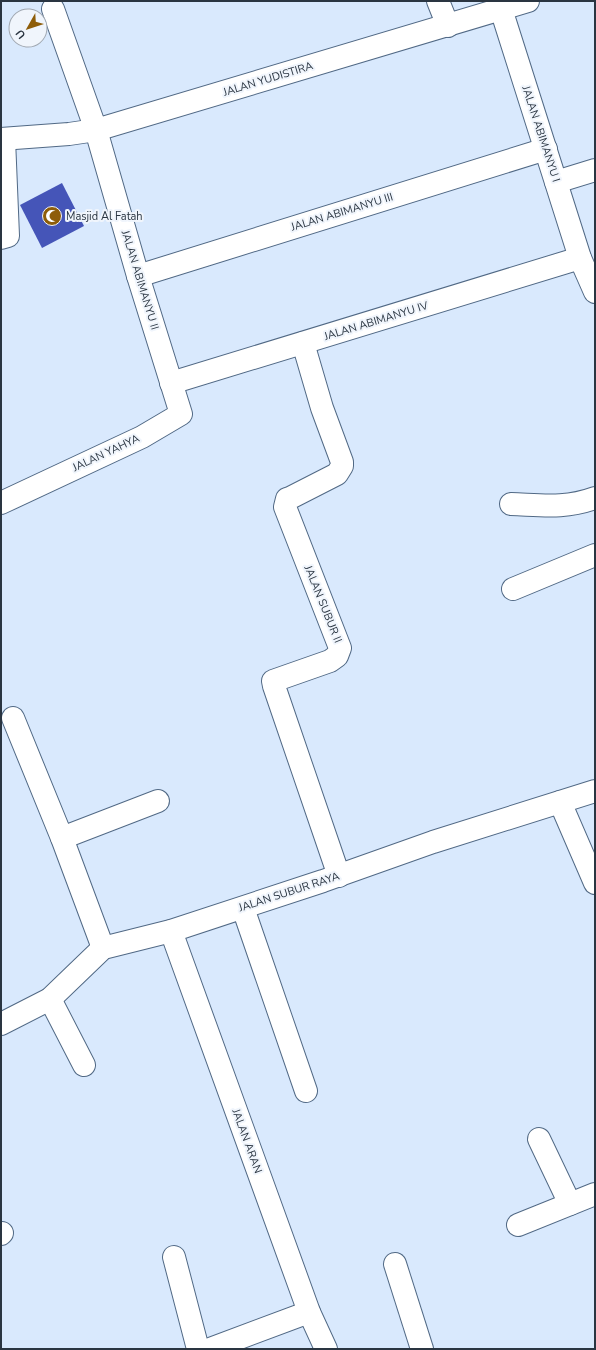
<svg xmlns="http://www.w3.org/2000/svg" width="596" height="1350" font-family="'Nunito Sans',sans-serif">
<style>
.building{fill:#4555b8}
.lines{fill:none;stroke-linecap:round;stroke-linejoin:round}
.minor-casing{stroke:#516985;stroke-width:24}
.minor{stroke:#fff;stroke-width:22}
.labels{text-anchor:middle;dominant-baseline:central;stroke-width:4;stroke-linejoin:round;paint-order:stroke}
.street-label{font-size:11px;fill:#2a3541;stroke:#f0f5fc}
.poi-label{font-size:11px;fill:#2a3541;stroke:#f0f5fc;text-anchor:start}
</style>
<rect width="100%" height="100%" fill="#d9e9fd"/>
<polygon class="building" points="62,183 84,226 42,248 20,205"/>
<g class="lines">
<g class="minor-casing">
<g id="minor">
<polyline points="438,1 448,26"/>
<polyline points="501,9 580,258 595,292"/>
<polyline points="1,139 69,134 96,130 528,1"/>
<polyline points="556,182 595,170"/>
<polyline points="1,238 8,236 4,139"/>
<polyline points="138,276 546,149"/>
<polyline points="303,343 322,408 342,462 342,466 337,474 290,498 287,499 285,507 340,648 337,656 330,661 273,681 274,686 339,876"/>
<polyline points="171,383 580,258"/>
<polyline points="1,503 142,437 181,414 138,276 96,130 53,9"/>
<path d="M511,504C541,505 565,509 595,498"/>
<polyline points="513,589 595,555"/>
<polyline points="13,718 62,838 103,948"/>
<polyline points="560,802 595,883"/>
<polyline points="62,838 158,801"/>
<polyline points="243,908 306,1091"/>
<polyline points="171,931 309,1312 326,1349"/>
<polyline points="50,999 84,1065"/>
<polyline points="1,1024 50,999 103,948 171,931 323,881 433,842 595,791"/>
<polyline points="539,1139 570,1204"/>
<polyline points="518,1225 595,1194"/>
<polyline points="1,1234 2,1233"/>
<polyline points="174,1257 198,1349"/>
<polyline points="395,1264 422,1349"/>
<polyline points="210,1349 309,1312"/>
</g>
</g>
<use href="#minor" class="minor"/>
</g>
<defs>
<g id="mosque-disc" transform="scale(1)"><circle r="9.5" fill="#8e5d09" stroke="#f0f5fc"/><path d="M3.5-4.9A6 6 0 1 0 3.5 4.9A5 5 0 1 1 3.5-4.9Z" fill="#fff"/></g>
</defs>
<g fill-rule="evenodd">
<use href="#mosque-disc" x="52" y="216"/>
</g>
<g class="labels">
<g class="street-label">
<text transform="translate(268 79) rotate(-17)">JALAN YUDISTIRA</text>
<text transform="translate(541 134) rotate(72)">JALAN ABIMANYU I</text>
<text transform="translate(342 212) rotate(-17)">JALAN ABIMANYU III</text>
<text transform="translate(140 280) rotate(73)">JALAN ABIMANYU II</text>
<text transform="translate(376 321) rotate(-17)">JALAN ABIMANYU IV</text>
<text transform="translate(106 453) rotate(-25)">JALAN YAHYA</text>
<text transform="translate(323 604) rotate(68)">JALAN SUBUR II</text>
<text transform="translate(289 892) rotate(-18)">JALAN SUBUR RAYA</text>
<text transform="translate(247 1141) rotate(70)">JALAN ARAN</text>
</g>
<g class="poi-label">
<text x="66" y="216">Masjid Al Fatah</text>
</g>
</g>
<rect width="596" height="1350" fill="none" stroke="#2a3541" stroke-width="4"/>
<g transform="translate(28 28) rotate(231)"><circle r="19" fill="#f0f5fc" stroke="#a1a8b1"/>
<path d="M0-3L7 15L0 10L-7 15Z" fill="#8e5d09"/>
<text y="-6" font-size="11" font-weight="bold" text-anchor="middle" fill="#2a3541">U</text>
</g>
</svg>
